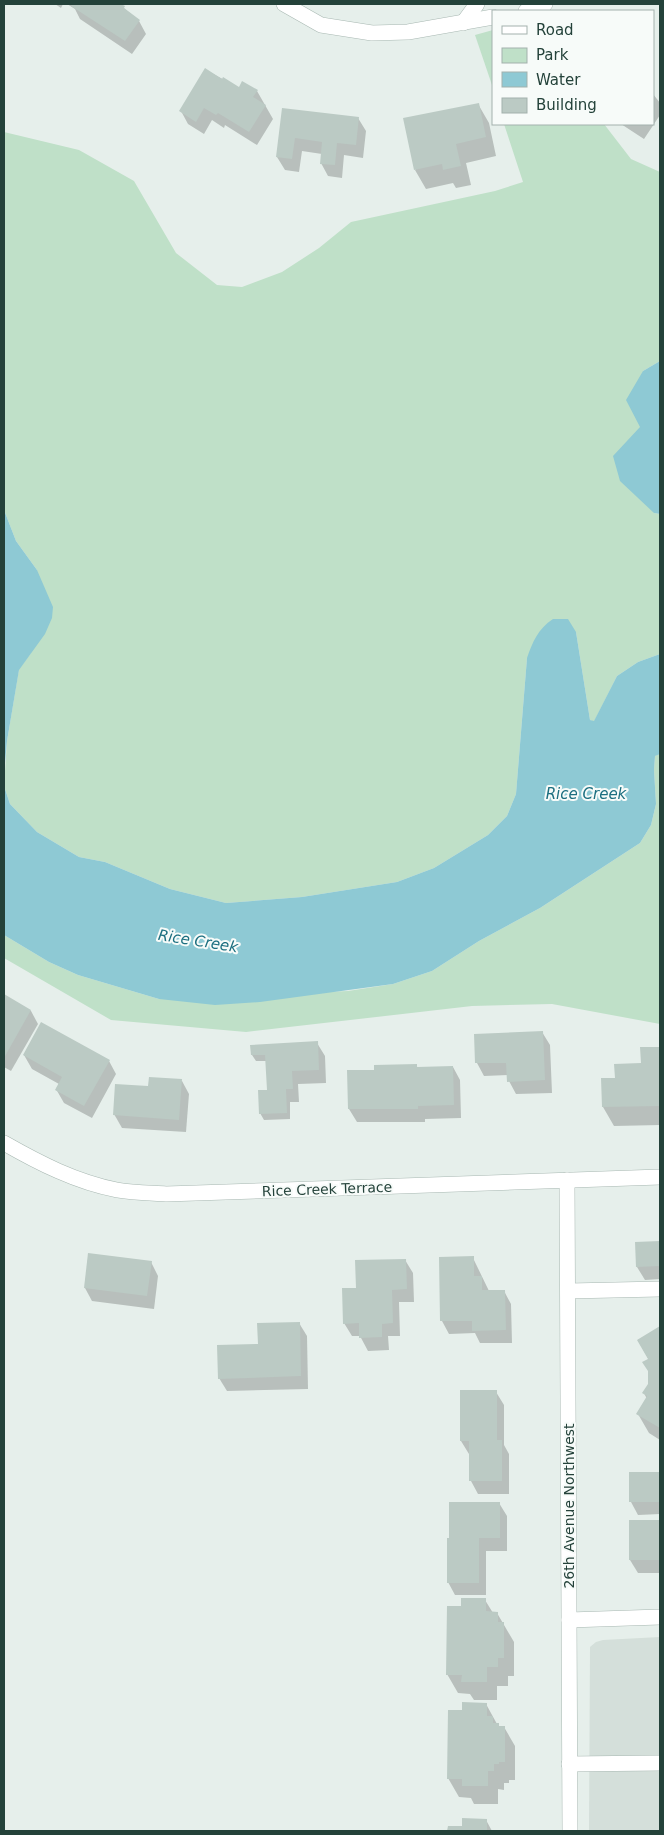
<svg xmlns="http://www.w3.org/2000/svg" width="664" height="1835" font-family="'DejaVu Sans',sans-serif">
<style>
.built{fill:#d4dfda}
.green{fill:#bfe0c8}
.water{fill:#8ec9d4}
.shadow{fill:#0003}
.building{fill:#bbcac4}
.lines{fill:none;stroke-linecap:round;stroke-linejoin:round}
.service-casing{stroke:#a8b8b2;stroke-width:16}
.minor-casing{stroke:#a8b8b2;stroke-width:16}
.service{stroke:#fff;stroke-width:15}
.minor{stroke:#fff;stroke-width:15}
.labels{text-anchor:middle;dominant-baseline:central;stroke-width:4;stroke-linejoin:round;paint-order:stroke}
.street-label{font-size:14px;fill:#24423a;stroke:#f7fbf9}
.water-label{font-size:15px;font-style:italic;fill:#1c6f80;stroke:#f7fbf9}
</style>
<rect width="100%" height="100%" fill="#e6efeb"/>
<polygon class="built" points="660,1637 660,1831 589,1831 590,1647 596,1642 603,1640"/>
<g class="green">
<polygon points="493,30 493,88 475,35"/>
<polygon points="504,124 604,124 631,159 660,172 660,361 643,371 640,427 654,513 660,514 660,654 638,662 617,676 594,722 590,720 576,632 527,658 516,794 507,816 488,835 434,868 397,882 302,897 226,903 170,889 105,862 79,857 37,832 10,804 4,786 7,741 19,669 31,653 37,570 16,541 4,510 4,132 79,150 134,181 176,253 217,285 242,287 282,272 319,248 351,222 495,191 523,182"/>
<polygon points="660,753 660,1024 552,1004 472,1006 246,1032 111,1020 4,958 4,935 49,962 78,975 159,999 348,991 393,984 432,971 479,941 540,908 640,843 651,825 656,804 654,770 655,756"/>
</g>
<g class="water">
<polygon points="660,361 660,514 654,513 620,481 613,456 640,427 626,400 643,371"/>
<polygon points="4,510 16,541 37,570 53,607 52,618 45,634 19,670 7,741 4,774"/>
<path d="M553,619H568L576,632L590,720L594,721L617,676L638,662L660,654V754L655,756L654,770L656,804L651,825L640,843L540,908L479,941L432,971L393,984L260,1002L215,1005L159,999L78,975L49,962L4,935V786L10,804L37,832L79,857L105,862L170,889L226,903L302,897L397,882L434,868L488,835L507,816L516,794L527,658C533,641 538,629 553,619Z"/>
</g>
<g class="shadow">
<polygon points="55,4 63,4 61,8"/>
<polygon points="67,4 119,4 139,21 146,34 132,54 80,19 75,9"/>
<polygon points="206,70 239,88 257,91 273,119 257,145 225,125 224,128 212,120 204,134 188,124 181,111"/>
<polygon points="653,94 660,103 660,115 644,139 621,124 653,124"/>
<polygon points="478,104 489,123 496,156 466,163 471,185 456,188 453,183 426,189 415,170"/>
<polygon points="283,109 358,118 366,131 363,158 344,155 342,178 328,176 321,163 322,154 302,151 299,172 285,170 277,157"/>
<polygon points="4,995 31,1011 38,1024 11,1071 4,1067"/>
<polygon points="542,1032 550,1045 552,1093 516,1094 509,1081 508,1075 484,1076 477,1063 475,1035"/>
<polygon points="317,1043 325,1056 326,1083 298,1084 299,1102 290,1102 290,1119 264,1120 260,1113 269,1091 267,1061 256,1061 252,1055 251,1046"/>
<polygon points="660,1048 660,1125 614,1126 603,1107 616,1080 642,1065 642,1049"/>
<polygon points="24,1055 109,1061 116,1074 92,1118 64,1103 56,1089 59,1084 32,1069"/>
<polygon points="416,1065 418,1068 453,1067 460,1080 461,1118 425,1119 425,1122 357,1122 349,1109 376,1071"/>
<polygon points="182,1081 189,1094 186,1132 122,1128 114,1114 149,1088"/>
<polygon points="660,1242 660,1279 645,1280 637,1267 636,1243"/>
<polygon points="473,1258 489,1291 504,1291 511,1304 512,1343 480,1343 475,1333 449,1334 442,1321"/>
<polygon points="405,1260 413,1273 414,1302 399,1302 400,1336 388,1336 389,1350 368,1351 360,1336 352,1336 344,1323"/>
<polygon points="151,1262 158,1276 154,1309 92,1301 85,1288"/>
<polygon points="299,1323 307,1336 308,1389 227,1391 219,1378 259,1345"/>
<polygon points="660,1328 660,1440 649,1433 638,1414 647,1399 644,1393 649,1384 649,1360 638,1340"/>
<polygon points="462,1392 496,1392 504,1405 504,1445 509,1454 509,1494 478,1494 471,1481 471,1454 469,1454 461,1441"/>
<polygon points="631,1474 660,1474 660,1514 638,1515 631,1502"/>
<polygon points="499,1503 507,1516 507,1551 486,1551 486,1595 455,1595 448,1582"/>
<polygon points="630,1521 660,1521 660,1573 638,1573 630,1560"/>
<polygon points="485,1600 493,1613 497,1613 514,1642 514,1676 508,1676 508,1686 497,1686 497,1700 474,1700 470,1694 458,1693 447,1674"/>
<polygon points="486,1704 497,1724 500,1727 504,1727 515,1746 515,1780 509,1780 509,1783 504,1783 504,1790 498,1789 498,1804 474,1804 471,1798 459,1797 448,1778 463,1711"/>
<polygon points="486,1820 492,1831 449,1831 449,1827 463,1828"/>
</g>
<g class="building">
<polygon points="73,4 121,4 125,6 124,8 140,20 125,41 71,6"/>
<polygon points="205,68 222,79 223,77 239,87 242,81 258,90 253,97 266,105 249,132 218,113 216,115 204,108 196,122 179,111"/>
<polygon points="479,103 486,137 456,144 461,166 443,170 442,164 414,170 403,118"/>
<polygon points="282,108 359,117 356,145 337,143 335,165 320,164 322,142 295,138 292,159 276,157"/>
<polygon points="4,994 31,1010 4,1058"/>
<polygon points="41,1022 110,1060 84,1106 55,1090 62,1077 23,1055"/>
<polygon points="543,1031 545,1080 507,1082 506,1063 475,1063 474,1034"/>
<polygon points="318,1041 319,1070 292,1071 293,1089 286,1089 287,1113 259,1114 258,1090 267,1090 265,1055 251,1055 250,1045"/>
<polygon points="640,1047 660,1047 660,1106 602,1107 601,1078 615,1078 614,1064 641,1063"/>
<polygon points="417,1064 417,1067 453,1066 454,1105 418,1106 418,1109 348,1109 347,1070 374,1070 374,1065"/>
<polygon points="149,1077 182,1079 179,1120 113,1115 115,1084 148,1086"/>
<polygon points="660,1241 660,1266 636,1267 635,1242"/>
<polygon points="88,1253 152,1261 147,1296 84,1288"/>
<polygon points="474,1256 474,1276 482,1276 482,1290 505,1290 506,1330 472,1331 472,1321 440,1321 439,1257"/>
<polygon points="406,1259 407,1289 392,1290 393,1323 382,1324 382,1337 359,1338 359,1323 343,1324 342,1288 356,1288 355,1260"/>
<polygon points="300,1322 301,1376 218,1379 217,1345 258,1344 257,1323"/>
<polygon points="660,1326 660,1428 636,1414 647,1396 642,1393 648,1384 648,1371 642,1362 648,1359 637,1340"/>
<polygon points="460,1390 497,1390 497,1440 502,1440 502,1481 469,1481 469,1441 460,1441"/>
<rect x="629" y="1472" width="31" height="30"/>
<polygon points="449,1502 500,1502 500,1538 479,1538 479,1583 447,1583 447,1538 449,1538"/>
<rect x="629" y="1520" width="31" height="40"/>
<polygon points="461,1598 486,1598 486,1611 498,1612 498,1622 504,1622 504,1658 498,1658 498,1667 487,1667 487,1682 461,1682 462,1675 446,1675 447,1606 461,1606"/>
<polygon points="462,1702 487,1703 487,1716 493,1716 493,1723 499,1723 499,1726 505,1726 505,1762 499,1762 499,1764 494,1764 494,1771 488,1771 488,1786 462,1786 462,1779 447,1779 448,1710 462,1710"/>
<polygon points="462,1818 487,1819 487,1831 447,1831 448,1826 462,1826"/>
</g>
<g class="lines">
<g class="service-casing">
<g id="service">
<polyline points="569,1291 660,1289"/>
<polyline points="569,1764 660,1763"/>
</g>
</g>
<g class="minor-casing">
<g id="minor">
<polyline points="284,4 321,25 372,33 408,32 493,17"/>
<polyline points="526,11 545,4"/>
<polyline points="463,23 477,4"/>
<path d="M4,1143C39,1163 76,1182 117,1190C133,1193 150,1193 166,1194L660,1177"/>
<polyline points="567,1180 570,1831"/>
<polyline points="569,1620 660,1617"/>
</g>
</g>
<use href="#service" class="service"/>
<use href="#minor" class="minor"/>
</g>
<g class="labels">
<g class="street-label">
<text transform="translate(327 1189) rotate(-2)">Rice Creek Terrace</text>
<text transform="translate(569 1506) rotate(-90)">26th Avenue Northwest</text>
</g>
<g class="water-label">
<text x="586" y="794">Rice Creek</text>
<text transform="translate(198 941) rotate(9)">Rice Creek</text>
</g>
</g>
<rect width="664" height="1835" fill="none" stroke="#24423a" stroke-width="10"/>
<rect x="492" y="10" width="162" height="115" fill="#f7fbf9" stroke="#a3b1ad"/>
<rect x="502" y="26" width="25" height="8" fill="#ffffff" stroke="#a3b1ad"/>
<text x="536" y="35" font-size="15" fill="#24423a">Road</text>
<rect x="502" y="48" width="25" height="15" fill="#bfe0c8" stroke="#a3b1ad"/>
<text x="536" y="60" font-size="15" fill="#24423a">Park</text>
<rect x="502" y="72" width="25" height="15" fill="#8ec9d4" stroke="#a3b1ad"/>
<text x="536" y="85" font-size="15" fill="#24423a">Water</text>
<rect x="502" y="98" width="25" height="15" fill="#bbcac4" stroke="#a3b1ad"/>
<text x="536" y="110" font-size="15" fill="#24423a">Building</text>
</svg>
